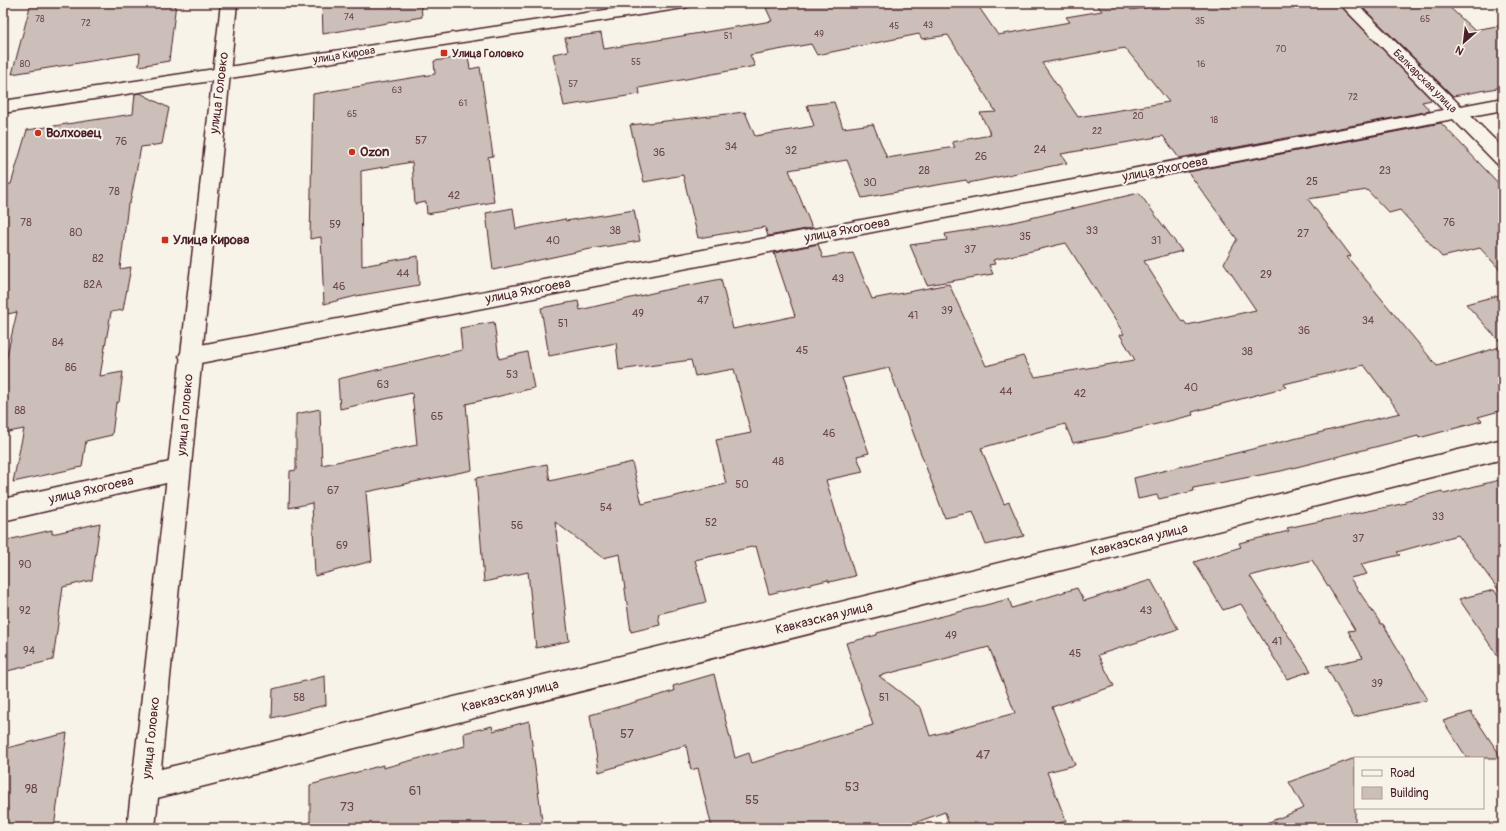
<svg xmlns="http://www.w3.org/2000/svg" width="1506" height="831" font-family="Pangolin,sans-serif">
<style>
.building{fill:#ccbfb9;stroke:#4a1f2b;fill-rule:evenodd}
.lines{fill:none;stroke-linecap:round;stroke-linejoin:round}
.minor-casing{stroke:#4a1f2b;stroke-width:3}
.tertiary-casing{stroke:#4a1f2b;stroke-width:3}
.secondary-casing{stroke:#4a1f2b;stroke-width:3}
.minor{fill:#f7f3e8;fill-rule:evenodd}
.tertiary{fill:#f7f3e8;fill-rule:evenodd}
.secondary{fill:#f7f3e8;fill-rule:evenodd}
.poi-dot{fill:#c8321e;stroke:#f7f3e8;stroke-width:1.5}
.labels{text-anchor:middle;dominant-baseline:central;stroke-width:4;stroke-linejoin:round;paint-order:stroke}
.far-number-label{font-size:9px;fill:#6a474e}
.far-poi-label{font-size:11px;font-weight:bold;fill:#4a1f2b;stroke:#f7f3e8;text-anchor:start}
.far-street-label{font-size:11px;fill:#4a1f2b;stroke:#f7f3e8}
.number-label{font-size:11px;fill:#6a474e}
.street-label{font-size:13px;fill:#4a1f2b;stroke:#f7f3e8}
.poi-label{font-size:13px;font-weight:bold;fill:#4a1f2b;stroke:#f7f3e8;text-anchor:start}
.near-number-label{font-size:13px;fill:#6a474e}
</style>
<rect width="100%" height="100%" fill="#f7f3e8"/>
<filter id="ink" filterUnits="userSpaceOnUse"><feTurbulence type="fractalNoise" baseFrequency=".025" numOctaves="2"/><feDisplacementMap in="SourceGraphic" scale="8" xChannelSelector="R" yChannelSelector="G"/><feConvolveMatrix kernelMatrix="1 2 1 2 8 2 1 2 1" color-interpolation-filters="sRGB"/></filter>
<g filter="url(#ink)">
<g class="building">
<polygon points="31,3 176,3 169,61 139,66 140,53 12,74"/>
<polygon points="322,3 421,3 422,17 323,34"/>
<path d="M797,3H976L998,35L1070,22L1066,17L1102,11L1096,3H1126L1131,10L1177,3H1338L1432,100L1422,102L1430,111L1179,158L1163,136L1061,154L1067,163L968,183L966,180L862,198L847,160L789,170L812,228L768,236L765,227L698,238L683,175L644,182L630,125L745,112L755,136L814,126L807,105L834,102L843,128L873,124L887,158L955,147L952,142L991,135L980,113L996,112L948,35L922,39L919,34L817,55L811,44L750,55L755,66L639,88L640,94L564,106L553,54L568,51L565,38L601,33L604,49L772,21L766,8ZM1125,48L1169,102L1078,117L1042,63Z"/>
<polygon points="1358,3 1445,3 1474,30 1503,25 1503,87 1453,96"/>
<polygon points="468,56 470,69 480,67 493,156 488,157 494,202 427,214 426,202 415,204 412,162 361,171 362,266 418,256 419,285 356,296 324,304 321,237 310,239 313,94 435,74 434,61"/>
<polygon points="140,93 169,108 162,144 141,147 130,203 128,204 120,269 131,267 123,310 111,312 100,376 123,372 119,402 116,403 112,435 86,441 82,467 13,482 24,429 3,433 3,372 17,312 3,315 3,185 11,184 27,130 133,114 135,94"/>
<polygon points="1441,123 1503,188 1503,273 1480,248 1442,257 1400,210 1389,213 1367,190 1308,199 1351,256 1347,257 1437,366 1503,346 1503,410 1478,417 1482,421 1419,438 1418,436 1281,471 1193,488 1194,491 1159,499 1157,495 1138,499 1134,478 1400,413 1364,365 1284,384 1286,387 1192,412 1193,415 1105,437 1073,443 1065,424 981,448 1004,504 1009,502 1024,536 986,545 973,512 945,518 889,368 842,378 869,453 857,456 863,472 826,480 855,576 829,582 828,580 769,594 756,546 695,560 706,602 658,614 660,625 631,632 620,554 603,558 555,522 569,641 536,648 528,572 484,582 476,478 547,464 550,481 632,462 642,504 726,484 716,440 751,433 734,369 695,376 691,360 619,370 616,343 549,356 541,308 578,301 580,310 665,290 721,279 733,329 795,316 774,253 818,244 823,258 853,253 872,299 949,284 986,366 1023,356 1035,377 1135,360 1120,335 1124,334 1066,243 993,260 995,264 989,265 993,274 927,285 910,245 947,240 945,234 996,226 1139,193 1182,251 1144,261 1182,322 1184,321 1187,325 1256,310 1224,263 1237,239 1188,172"/>
<polygon points="513,208 516,229 565,219 566,221 634,210 640,241 585,250 493,270 486,213"/>
<polygon points="1503,294 1503,345 1466,304"/>
<polygon points="494,322 499,359 527,352 534,388 466,404 472,470 366,492 372,561 315,576 312,503 289,508 290,471 296,470 296,414 320,409 322,465 417,445 412,393 340,409 338,379 462,350 460,328"/>
<polygon points="1503,479 1503,596 1458,535 1397,552 1400,555 1361,564 1367,574 1350,578 1381,624 1383,624 1428,700 1354,717 1326,666 1363,658 1348,631 1355,630 1312,560 1250,576 1311,671 1287,679 1241,604 1223,610 1194,562 1241,547 1239,543 1289,531 1287,528 1406,503 1404,501 1442,491 1444,494"/>
<polygon points="100,523 92,580 63,587 53,660 3,672 3,541 52,530 52,534"/>
<path d="M1151,580L1178,629L1098,655L1114,686L1052,707L1075,765L1047,772L1066,821L1043,828H950L945,812L900,828H712L698,768L691,770L686,745L599,772L590,715L674,691L673,686L714,674L735,758L749,753L752,763L873,725L846,643L877,635V633L1009,599L1012,608L1077,588L1084,601ZM989,647L1015,713L930,736L921,708L879,676Z"/>
<polygon points="1494,590 1503,603 1503,664 1459,599"/>
<polygon points="325,676 326,705 272,718 273,689"/>
<polygon points="1471,712 1502,758 1467,758 1443,721"/>
<polygon points="529,721 543,828 310,828 310,785 383,765 383,768 465,746 464,733 492,726 493,731"/>
<polygon points="67,733 54,828 3,828 3,749"/>
<polygon points="1355,758 1355,828 1259,828 1259,826 1304,808 1289,782"/>
</g>
<g class="lines">
<g class="minor-casing">
<g id="minor">
<polygon points="1339,3 1356,3 1461,106 1503,98 1503,110 1471,116 1503,148 1503,165 1497,164 1453,119 190,365 183,362 179,356 183,350 190,347 1443,110"/>
<polygon points="1503,439 1503,459 145,801 135,797 131,787 135,777 145,773"/>
<polygon points="179,460 187,463 190,470 187,477 179,480 3,521 3,499"/>
</g>
</g>
<g class="tertiary-casing">
<polygon id="tertiary" points="221,3 237,3 155,828 127,828"/>
</g>
<g class="secondary-casing">
<polygon id="secondary" points="652,3 692,3 690,6 684,8 3,113 3,101"/>
</g>
<use href="#minor" class="minor"/>
<use href="#tertiary" class="tertiary"/>
<use href="#secondary" class="secondary"/>
</g>
</g>
<g class="poi-dot">
<rect x="440" y="49" width="8" height="8" rx="2"/>
<circle cx="38" cy="133" r="4"/>
<circle cx="352" cy="152" r="4"/>
<rect x="161" y="236" width="8" height="8" rx="2"/>
</g>
<g class="labels">
<g class="far-number-label">
<text x="349" y="17">74</text>
<text x="40" y="19">78</text>
<text x="1425" y="19">65</text>
<text x="1200" y="21">35</text>
<text x="86" y="23">72</text>
<text x="928" y="25">43</text>
<text x="894" y="26">45</text>
<text x="819" y="34">49</text>
<text x="728" y="36">51</text>
<text x="1281" y="49">70</text>
<text x="636" y="62">55</text>
<text x="25" y="64">80</text>
<text x="1201" y="64">16</text>
<text x="573" y="84">57</text>
<text x="397" y="90">63</text>
<text x="1353" y="97">72</text>
<text x="463" y="103">61</text>
<text x="352" y="114">65</text>
<text x="1138" y="116">20</text>
<text x="1214" y="120">18</text>
<text x="1097" y="131">22</text>
</g>
<g class="far-poi-label">
<text x="452" y="53">Улица Головко</text>
</g>
<g class="far-street-label">
<text transform="translate(344 55) rotate(-9)">улица Кирова</text>
<text transform="translate(1425 81) rotate(45)">Балкарская улица</text>
</g>
<g class="number-label">
<text x="421" y="140">57</text>
<text x="121" y="141">76</text>
<text x="731" y="146">34</text>
<text x="1040" y="149">24</text>
<text x="791" y="150">32</text>
<text x="659" y="152">36</text>
<text x="981" y="156">26</text>
<text x="924" y="170">28</text>
<text x="1385" y="170">23</text>
<text x="1312" y="181">25</text>
<text x="870" y="182">30</text>
<text x="114" y="191">78</text>
<text x="454" y="195">42</text>
<text x="26" y="222">78</text>
<text x="1449" y="222">76</text>
<text x="335" y="224">59</text>
<text x="615" y="230">38</text>
<text x="1092" y="230">33</text>
<text x="76" y="232">80</text>
<text x="1303" y="233">27</text>
<text x="1025" y="236">35</text>
<text x="553" y="240">40</text>
<text x="1156" y="240">31</text>
<text x="970" y="249">37</text>
<text x="98" y="258">82</text>
<text x="403" y="273">44</text>
<text x="1266" y="274">29</text>
<text x="838" y="278">43</text>
<text x="93" y="284">82А</text>
<text x="339" y="286">46</text>
<text x="703" y="300">47</text>
<text x="947" y="310">39</text>
<text x="638" y="313">49</text>
<text x="913" y="315">41</text>
<text x="1368" y="320">34</text>
<text x="563" y="323">51</text>
<text x="1304" y="330">36</text>
<text x="58" y="342">84</text>
<text x="802" y="350">45</text>
<text x="1247" y="351">38</text>
<text x="71" y="367">86</text>
<text x="512" y="374">53</text>
<text x="383" y="384">63</text>
<text x="1191" y="387">40</text>
<text x="1006" y="391">44</text>
<text x="1080" y="393">42</text>
<text x="20" y="410">88</text>
<text x="437" y="416">65</text>
<text x="829" y="433">46</text>
<text x="778" y="461">48</text>
<text x="742" y="484">50</text>
<text x="333" y="490">67</text>
<text x="606" y="507">54</text>
<text x="1438" y="516">33</text>
<text x="711" y="522">52</text>
<text x="517" y="525">56</text>
<text x="1358" y="538">37</text>
<text x="342" y="545">69</text>
<text x="25" y="564">90</text>
<text x="25" y="610">92</text>
<text x="1146" y="610">43</text>
<text x="951" y="635">49</text>
<text x="1277" y="641">41</text>
<text x="29" y="650">94</text>
<text x="1075" y="653">45</text>
<text x="1377" y="683">39</text>
<text x="299" y="697">58</text>
<text x="884" y="697">51</text>
</g>
<g class="street-label">
<text transform="translate(219 93) rotate(-83)">улица Головко</text>
<text transform="translate(1165 169) rotate(-11)">улица Яхогоева</text>
<text transform="translate(847 230) rotate(-11)">улица Яхогоева</text>
<text transform="translate(528 291) rotate(-11)">улица Яхогоева</text>
<text transform="translate(185 415) rotate(-85)">улица Головко</text>
<text transform="translate(91 490) rotate(-13)">улица Яхогоева</text>
<text transform="translate(1139 540) rotate(-14)">Кавказская улица</text>
<text transform="translate(824 618) rotate(-14)">Кавказская улица</text>
<text transform="translate(510 696) rotate(-14)">Кавказская улица</text>
<text transform="translate(151 738) rotate(-84)">улица Головко</text>
</g>
<g class="poi-label">
<text x="46" y="133">Волховец</text>
<text x="360" y="152">Ozon</text>
<text x="173" y="240">Улица Кирова</text>
</g>
<g class="near-number-label">
<text x="627" y="734">57</text>
<text x="983" y="755">47</text>
<text x="852" y="787">53</text>
<text x="31" y="789">98</text>
<text x="415" y="791">61</text>
<text x="752" y="800">55</text>
<text x="347" y="807">73</text>
</g>
</g>
<rect width="1506" height="831" fill="none" stroke="#f7f3e8" stroke-width="16"/>
<rect x="8" y="8" width="1490" height="815" fill="none" stroke="#4a1f2b" stroke-width="1.5" filter="url(#ink)"/>
<rect x="1354" y="757" width="130" height="52" fill="#f7f3e8" stroke="#b29e9c"/>
<rect x="1362" y="770" width="20" height="6" fill="#f7f3e8" stroke="#b29e9c"/>
<text x="1390" y="777" font-size="12" fill="#4a1f2b">Road</text>
<rect x="1362" y="787" width="20" height="12" fill="#ccbfb9" stroke="#b29e9c"/>
<text x="1390" y="797" font-size="12" fill="#4a1f2b">Building</text>
<g transform="translate(1464 42) rotate(208)" stroke="#f7f3e8" stroke-width="3" paint-order="stroke">
<path d="M0-3L7 15L0 10L-7 15Z" fill="#4a1f2b"/>
<text y="-6" font-size="11" font-weight="bold" text-anchor="middle" fill="#4a1f2b">N</text>
</g>
</svg>
